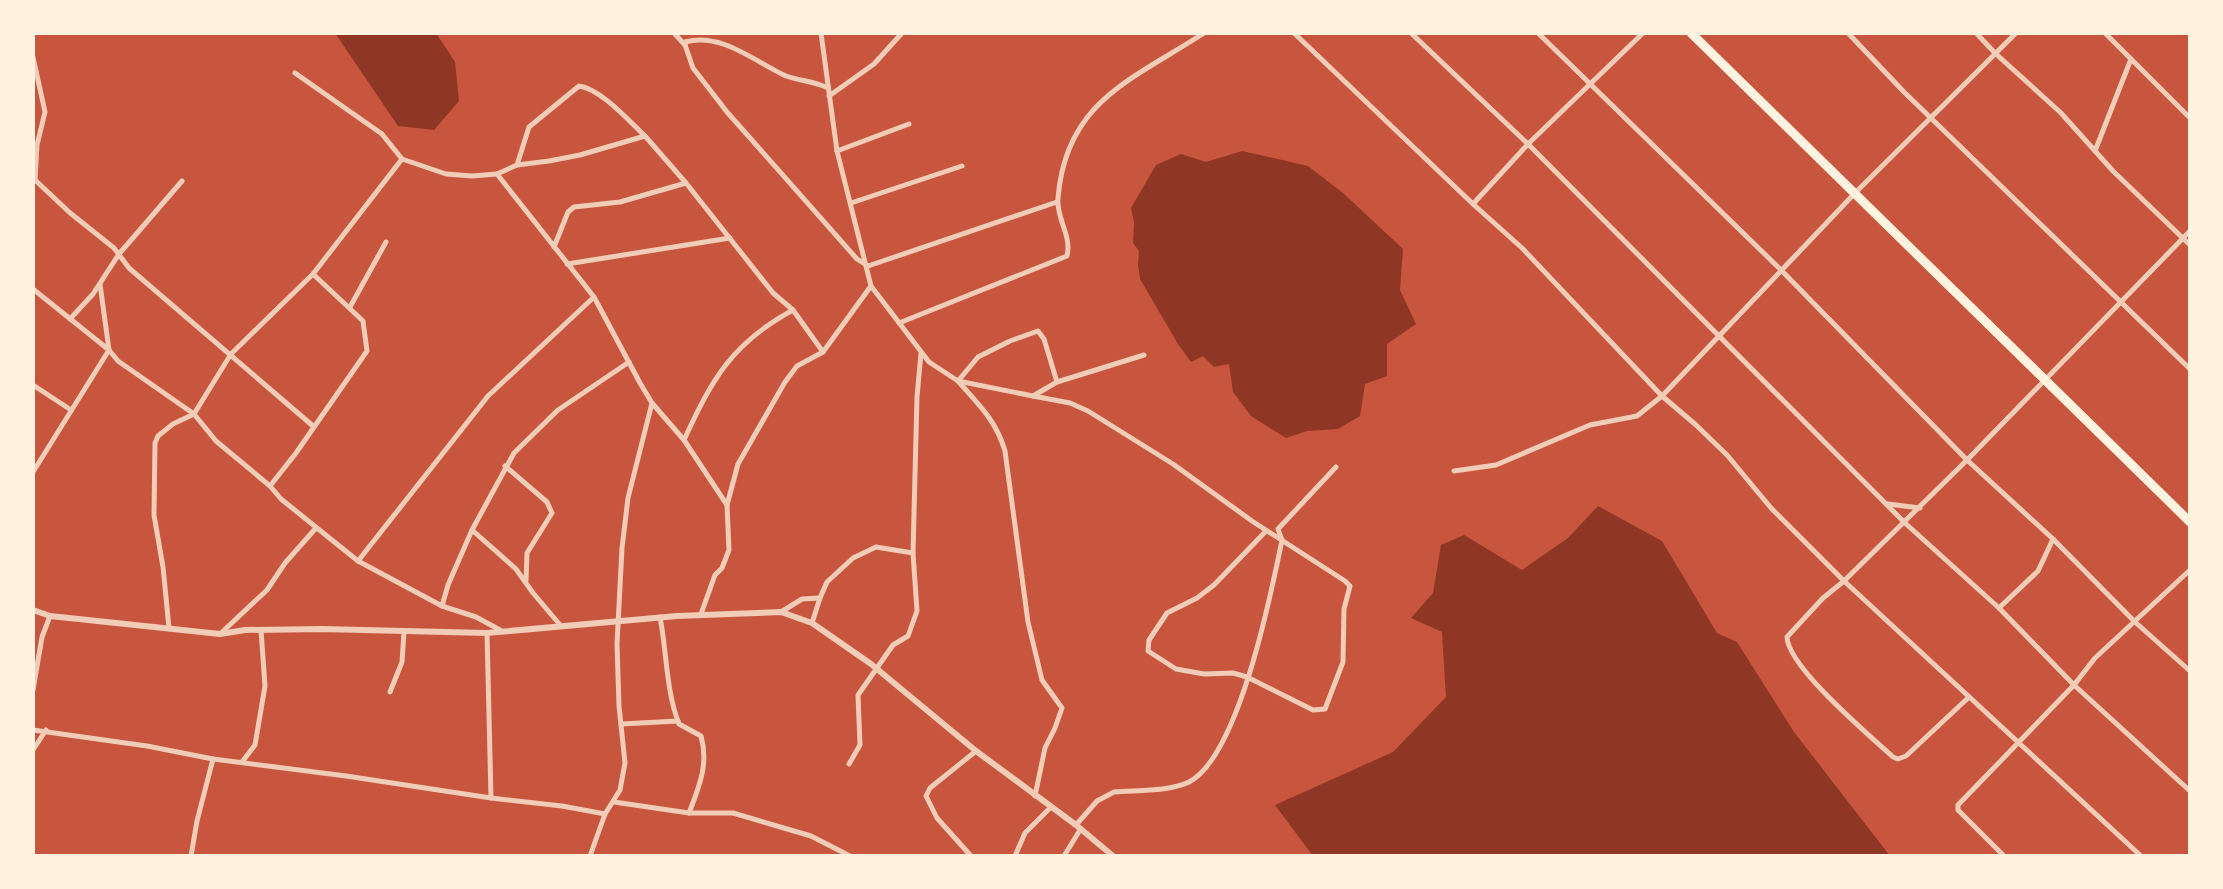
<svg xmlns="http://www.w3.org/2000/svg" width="2223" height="889" font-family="Overpass,sans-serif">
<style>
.water{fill:#8f3625}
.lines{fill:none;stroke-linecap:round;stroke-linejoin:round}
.minor{stroke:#f1ccb7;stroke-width:5}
.tertiary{stroke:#f1ccb7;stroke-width:6}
.trunk{stroke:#fff3e0;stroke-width:9}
</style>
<rect width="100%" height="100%" fill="#c8553d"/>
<g class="water">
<polygon points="335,33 436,33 455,62 459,101 434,130 398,126"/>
<polygon points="1242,151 1308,166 1343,193 1403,249 1400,290 1416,324 1387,344 1387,376 1365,384 1360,416 1338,429 1307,431 1286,438 1251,416 1233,392 1229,364 1214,367 1203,356 1191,362 1178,344 1140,279 1138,265 1139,251 1133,243 1134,222 1131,208 1156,165 1181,154 1206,162"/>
<polygon points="1598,506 1662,541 1717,633 1737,642 1794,732 1890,856 1313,856 1275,805 1393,752 1446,697 1442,632 1411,618 1433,593 1441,545 1464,535 1522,570 1568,538"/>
</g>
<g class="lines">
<g class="minor">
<polyline points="674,33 685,45 693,68 727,112 857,259 868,266 1057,202"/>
<polyline points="1294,33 1473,204 1522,248 1662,396 1696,425 1727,455 1771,508 1844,581 2141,856"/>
<polyline points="1411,33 1528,144 1905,523 1999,608 2074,685 2190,791"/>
<polyline points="1538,33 1781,270 1967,460 2053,539 2135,622 2190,671"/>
<polyline points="1848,33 1904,92 2190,369"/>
<polyline points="1976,33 1996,54 2061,113 2113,171 2190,245"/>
<polyline points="2105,33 2190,118"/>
<path d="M685,45V42C722,32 755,62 786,76C800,81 814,81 828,88"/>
<polyline points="33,57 45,112 37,145 35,180"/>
<polyline points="295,73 382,134 402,159 446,174 472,176 497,174 517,165 549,161 580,155 645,136 686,183 773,293 793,310 823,352"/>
<polyline points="829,96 874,64 902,33"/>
<polyline points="837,151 909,124"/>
<polyline points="2095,151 2131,59"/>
<path d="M517,165L529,127L579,86C601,89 629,121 645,136"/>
<polyline points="497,174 594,297 640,383 652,403 684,440 727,505"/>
<polyline points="33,178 69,212 114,248 129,268 313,426"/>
<polyline points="851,203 962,166"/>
<polyline points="1473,204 1528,144 1643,33"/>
<polyline points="554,247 568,212 574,207 620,202 686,183"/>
<polyline points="567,264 730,238"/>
<polyline points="871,286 929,362 958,381 978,357 1010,341 1038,331 1044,339 1057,382"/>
<polyline points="33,289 109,350 118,361 194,414 216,441 270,486 281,499 358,561 442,606 476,617 500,630"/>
<polyline points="350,307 386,242"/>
<polyline points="70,319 93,294 119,254 182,181"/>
<path d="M899,323L1067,256C1072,235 1056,219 1058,198C1066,101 1132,80 1204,33"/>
<path d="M958,381C978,404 996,420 1005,451L1028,622L1042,680L1062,708L1055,728L1045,748L1035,796"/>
<polyline points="958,381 1033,396 1057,382 1144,355"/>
<polyline points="33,385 71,410"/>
<polyline points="1033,396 1070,403 1088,411 1173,464 1252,521 1345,581 1350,586 1344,609 1343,662 1325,709 1313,710 1247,677 1233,673 1204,674 1176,669 1148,651 1149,640 1167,613 1197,598 1214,585 1266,531"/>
<path d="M684,440C712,379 732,343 793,310"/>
<polyline points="505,466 547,502 552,513 527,553 526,581"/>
<polyline points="1454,471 1496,465 1590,425 1637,416 1662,396 1855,193 2016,33"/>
<polyline points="33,472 109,350 100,284"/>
<polyline points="270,486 296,453 367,351 363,321 313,274"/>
<polyline points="1888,504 1920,508"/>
<polyline points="472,530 516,569 533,593 561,626"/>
<polyline points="358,561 488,396 594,297"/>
<polyline points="442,606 448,585 472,530 514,453 558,410 629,362"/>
<polyline points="1999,608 2038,571 2053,539"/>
<polyline points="781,612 802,599 820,598"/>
<polyline points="701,614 715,575 722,568 729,550 727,505 738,464 785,382 797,366 823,352 871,286 837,151 821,33"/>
<path d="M660,617C667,653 666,691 679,724L701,736C709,764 699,787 689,813"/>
<polyline points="812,623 820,598 827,582 853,558 876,547 913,553"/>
<polyline points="169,628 163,567 154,515 155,443 158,436 173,424 194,414 231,354 313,274 402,159"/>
<polyline points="487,633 491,798"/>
<polyline points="220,634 267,590 285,563 316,528"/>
<polyline points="33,690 42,637 50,616"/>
<polyline points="390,692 402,662 404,632"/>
<path d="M1969,697L1906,756L1898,759L1893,757C1869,735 1788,667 1787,637L1823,598L1844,581L1967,460L2190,231"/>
<polyline points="621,724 678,721"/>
<polyline points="33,730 147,746 213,759 346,776 491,798 562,806 605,814"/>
<polyline points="33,750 46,730"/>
<polyline points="242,762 255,745 265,686 261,630"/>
<polyline points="849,764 860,745 858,695 893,645 908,636 917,611 913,553 917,397 921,353"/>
<polyline points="614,802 689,813 733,813 811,836 850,856"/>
<path d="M1076,825L1097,801L1114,792C1137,790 1168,792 1189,782C1239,756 1271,594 1282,540L1278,529L1336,467"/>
<polyline points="191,856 197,821 213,759"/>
<polyline points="590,856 605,814 620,790 625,763 619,706 617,644 622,548 628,498 652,403"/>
<polyline points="971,856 937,818 926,796 930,788 976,751"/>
<polyline points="1015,856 1025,833 1050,808"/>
<polyline points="1064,856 1080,830"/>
<polyline points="2004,856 1958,810 1958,805 2074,685 2095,658 2190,570"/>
</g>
<polyline class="tertiary" points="33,610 50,616 220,634 245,630 322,629 487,633 677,616 781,612 812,623 871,664 976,751 1076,825 1113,856"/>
<polyline class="trunk" points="1691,33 2190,522"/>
</g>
<rect width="2223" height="889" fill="none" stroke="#fff3e0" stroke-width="70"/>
</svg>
